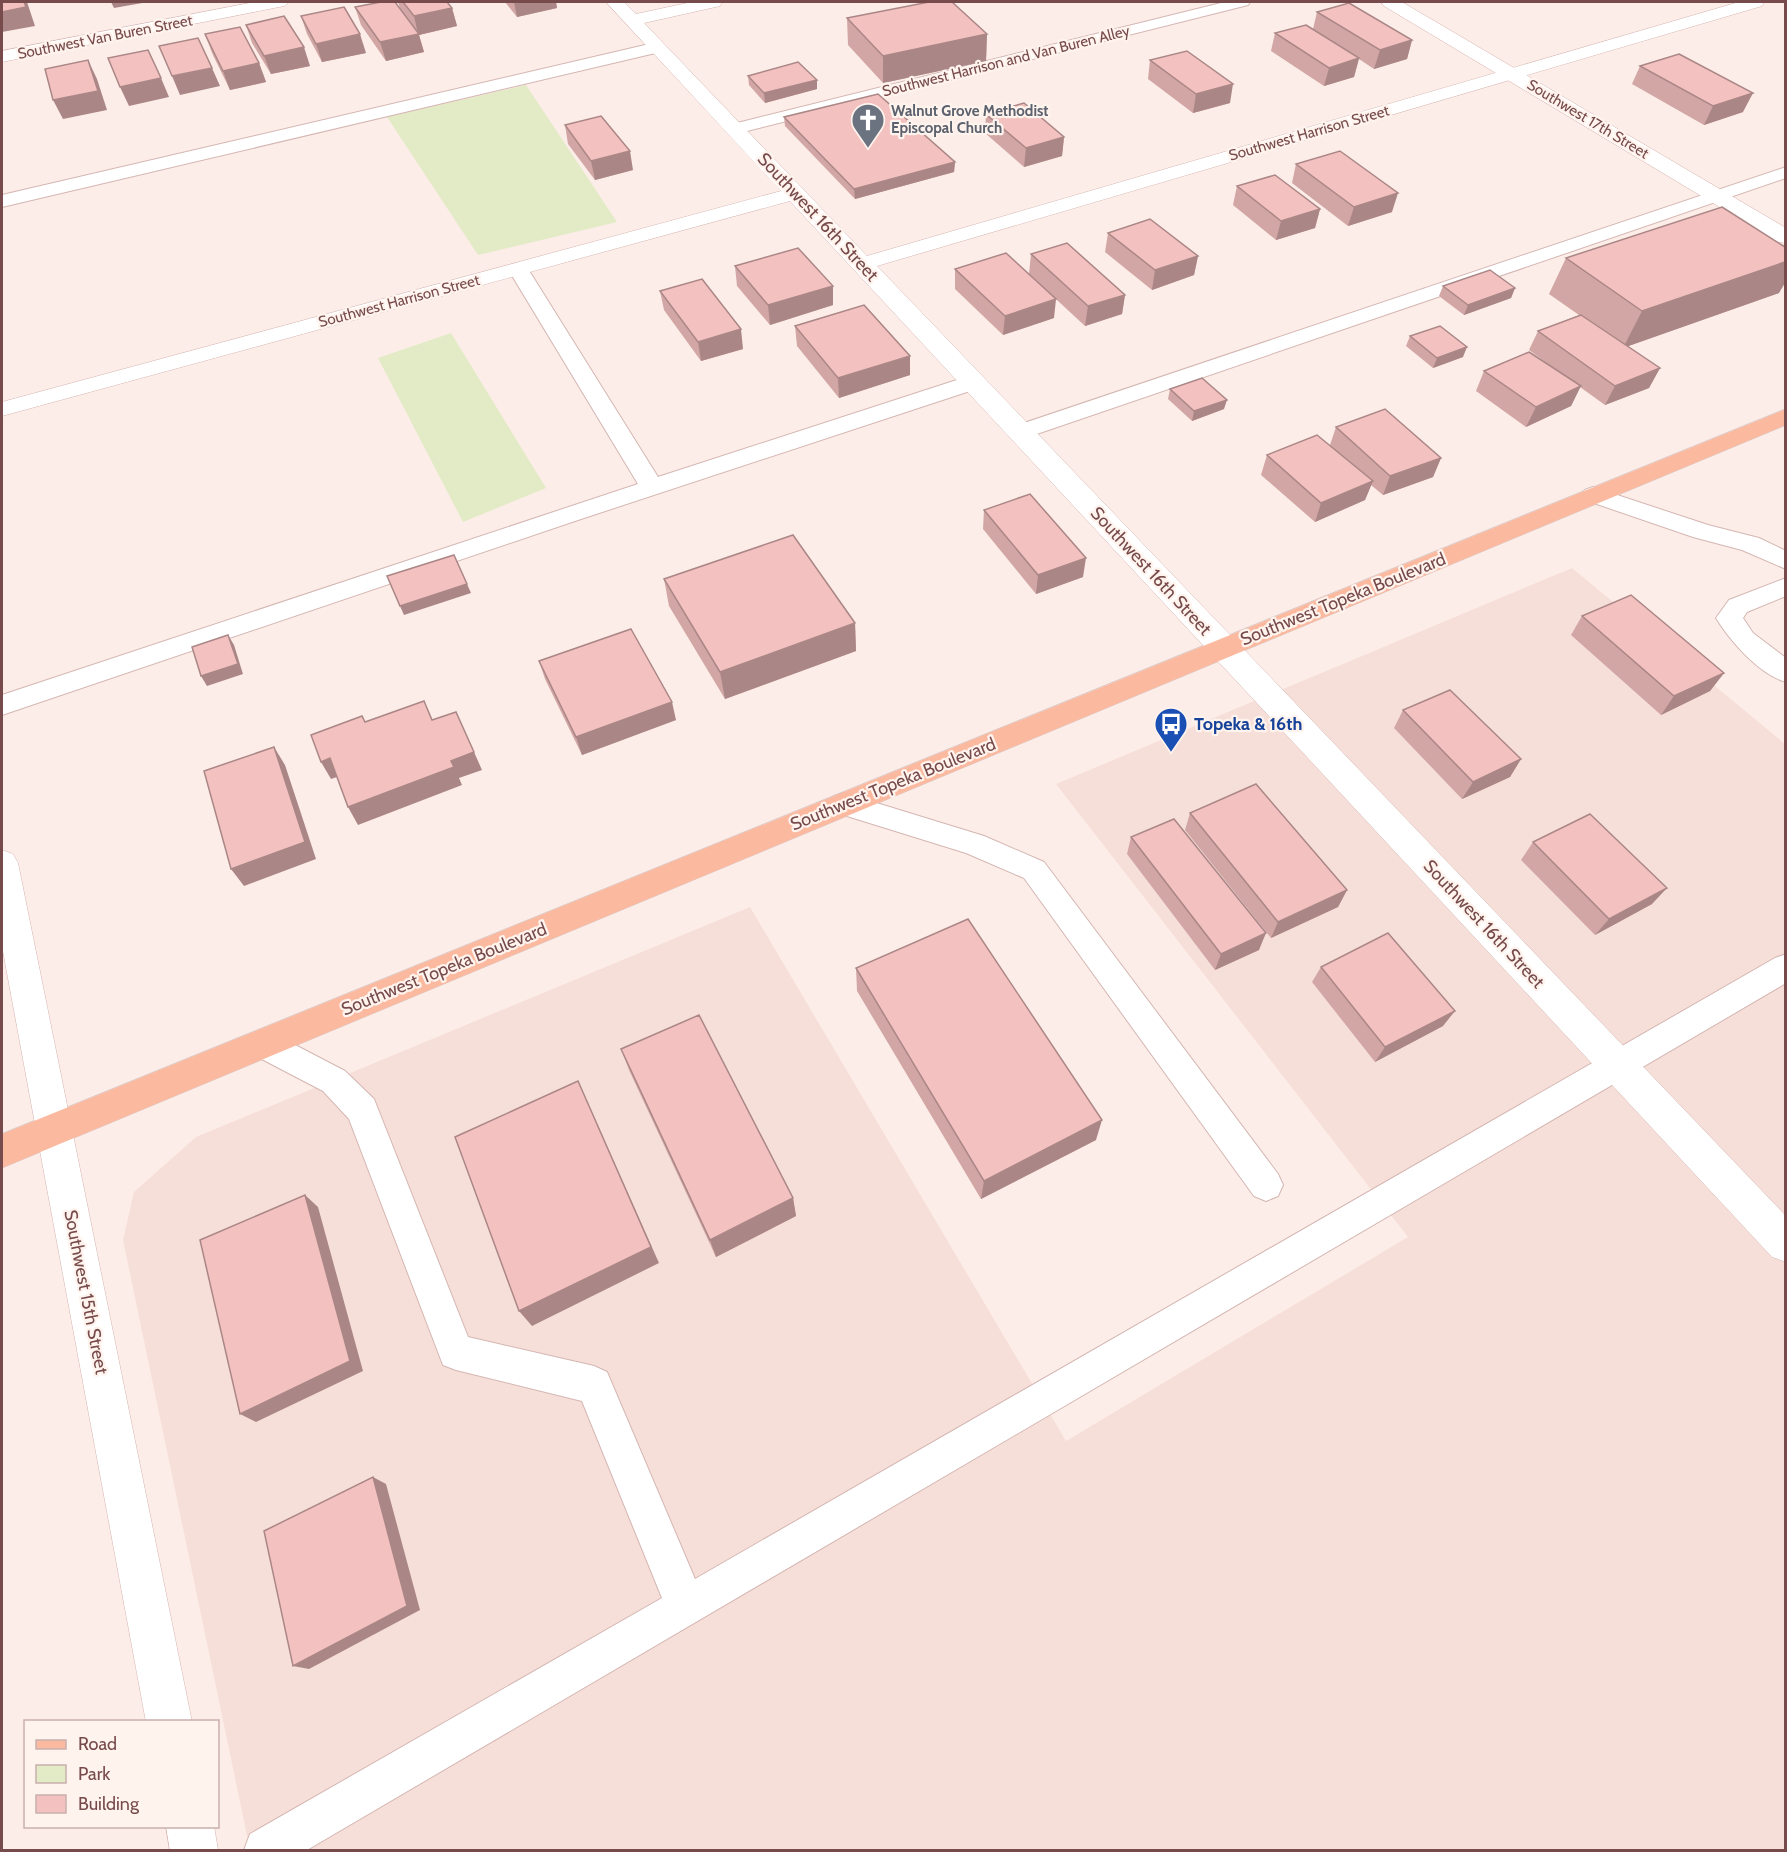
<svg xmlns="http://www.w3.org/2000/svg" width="1787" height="1852" font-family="Cabin,sans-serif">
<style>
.residential{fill:#f7dfd9}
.green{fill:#e2ebc5}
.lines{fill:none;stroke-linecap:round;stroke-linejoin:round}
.service-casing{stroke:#d4b6b2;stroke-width:2}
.minor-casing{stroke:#d4b6b2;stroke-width:1}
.secondary-casing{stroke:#d7b3af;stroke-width:1}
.primary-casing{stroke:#d6c9c9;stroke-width:1}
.service{fill:#fff;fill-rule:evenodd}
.minor{fill:#fff;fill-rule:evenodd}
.secondary{fill:#fff;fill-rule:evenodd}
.primary{fill:#fbbaa0;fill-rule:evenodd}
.wall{fill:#d1a6a4}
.shaded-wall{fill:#aa8786}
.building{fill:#f3c1bf;stroke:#aa8786;stroke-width:1.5}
.labels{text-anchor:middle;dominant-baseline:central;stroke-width:4.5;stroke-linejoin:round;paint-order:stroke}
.far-street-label{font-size:15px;fill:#774b4b;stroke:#fff3ee}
.far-worship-label{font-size:15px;font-weight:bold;fill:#5b616d;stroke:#fff3ee;text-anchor:start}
.street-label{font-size:18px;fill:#774b4b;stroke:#fff3ee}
.transit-label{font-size:18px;font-weight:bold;fill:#164399;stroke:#fff3ee;text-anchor:start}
</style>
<rect width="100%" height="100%" fill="#fdede8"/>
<polygon class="residential" points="1572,568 1785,744 1785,1850 250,1850 123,1240 134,1192 196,1137 750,907 1066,1441 1408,1237 1056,784"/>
<g class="green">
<polygon points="526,85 617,222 478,255 387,117"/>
<polygon points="451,333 546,488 463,522 378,358"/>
</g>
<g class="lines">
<g class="service-casing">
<g id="service">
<polygon points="1225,2 1250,2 1248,5 735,134 729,133 726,129 729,125"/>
<polygon points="658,42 666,47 664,51 2,207 2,195"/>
<polygon points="1786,167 1786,178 1028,437 1020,439 1012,437 1009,432 1012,427"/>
<polygon points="518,263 525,265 528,269 658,477 966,377 974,375 982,377 985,382 982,387 578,520 2,715 2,695 638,484 508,269 511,265"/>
<polygon points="1593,487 1708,525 1759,538 1786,551 1786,569 1742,550 1693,537 1585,500 1581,495 1585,490"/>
<path d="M1786,578V596L1747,612L1743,618L1753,633L1786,658V682C1760,675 1730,641 1716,618L1729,600Z"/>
<polygon points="844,793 984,836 1044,862 1278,1174 1283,1185 1278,1196 1266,1201 1254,1196 1024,878 966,853 834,812 830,804 834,796"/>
<polygon points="1786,954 1786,983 307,1850 244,1850 250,1834 662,1598 582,1401 456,1370 443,1365 349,1119 323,1091 252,1054 247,1044 252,1034 263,1030 274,1034 345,1071 374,1099 468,1337 594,1366 607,1372 695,1579 1775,958"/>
</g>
</g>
<g class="minor-casing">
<g id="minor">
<polygon points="255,2 288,2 285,6 279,7 2,62 2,51"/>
<polygon points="606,2 624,2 636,14 692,2 722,2 720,6 644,23 867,256 1739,2 1764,2 1762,6 877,266 1786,1216 1786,1262 1772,1257 790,201 2,416 2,402 781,191"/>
<polygon points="2,850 13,854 18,863 192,1722 146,1722 2,946"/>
<polygon points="166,1826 214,1826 218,1850 170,1850"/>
</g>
</g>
<g class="secondary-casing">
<polygon id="secondary" points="1381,2 1402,2 1786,228 1786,243 1778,242 1384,6"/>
</g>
<g class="primary-casing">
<polygon id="primary" points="1786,409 1786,425 2,1168 2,1134"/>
</g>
<use href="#service" class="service"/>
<use href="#minor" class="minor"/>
<use href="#secondary" class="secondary"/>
<use href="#primary" class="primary"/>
</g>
<g class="wall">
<polygon points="398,2 447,2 452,8 457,26 419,35 424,52 386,61 361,25 355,7 400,8"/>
<polygon points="505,2 556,2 557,8 517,17"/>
<polygon points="1317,12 1412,40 1407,59 1374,69 1359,59 1354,77 1324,86 1271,51 1275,33 1313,29"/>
<polygon points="301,16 366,53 322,62 307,34"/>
<polygon points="847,18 987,34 986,61 883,83 848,45"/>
<polygon points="246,25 310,66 271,74 252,43"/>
<polygon points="205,34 259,63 266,82 230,90 212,53"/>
<polygon points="1150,60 1230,103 1193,113 1148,79"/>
<polygon points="1640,66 1743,112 1704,125 1632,84"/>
<polygon points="748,76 817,80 817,89 765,103 749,85"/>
<polygon points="986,114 1064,137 1062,156 1024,167 985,133"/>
<polygon points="784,117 955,162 954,172 855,199 785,126"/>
<polygon points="565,125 633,170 595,180 568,144"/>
<polygon points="1296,164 1392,212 1348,226 1292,183"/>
<polygon points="1237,186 1320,209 1315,228 1276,240 1233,205"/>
<polygon points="1108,233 1198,256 1194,275 1152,290 1105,252"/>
<polygon points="1031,254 1125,295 1122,314 1085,326 1029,274"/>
<polygon points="1566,258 1779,293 1628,346 1660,368 1649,388 1605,405 1580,387 1571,406 1526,427 1476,391 1484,371 1559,372 1529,350 1538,331 1579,315 1549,294"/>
<polygon points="735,266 833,286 833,305 770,325 737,286"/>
<polygon points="955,269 1054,318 1003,335 955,289"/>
<polygon points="1443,286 1515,288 1511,298 1464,315 1439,296"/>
<polygon points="660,291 743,349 701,361 664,310"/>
<polygon points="795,326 910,356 910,375 839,398 797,346"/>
<polygon points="1410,336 1463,357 1433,368 1406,346"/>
<polygon points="1170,389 1224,409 1192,421 1168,399"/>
<polygon points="1336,427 1441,458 1433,477 1383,495 1371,485 1365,500 1315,522 1261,475 1267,455 1330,445"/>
<polygon points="984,510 1083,577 1036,594 983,529"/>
<polygon points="664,579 855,623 856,651 725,699 669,606"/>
<polygon points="1582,616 1724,673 1710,691 1661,715 1571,635"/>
<polygon points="539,661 676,720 582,755 545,679"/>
<polygon points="1403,710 1521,759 1510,777 1462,799 1394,728"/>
<polygon points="1190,813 1347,890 1338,907 1271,938 1185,830"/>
<polygon points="1131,837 1259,950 1215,970 1127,854"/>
<polygon points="1533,842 1652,904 1595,935 1521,860"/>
<polygon points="1321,967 1443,1026 1375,1062 1312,982"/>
<polygon points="856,968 1096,1140 981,1199 857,991"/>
<polygon points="621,1049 793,1198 796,1216 716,1257 629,1070"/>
</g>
<g class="shaded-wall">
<polygon points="24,2 27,2 35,26 2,32 2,12"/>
<polygon points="111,2 148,2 114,8"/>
<polygon points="514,2 556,2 557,8 517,17"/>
<polygon points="452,8 457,26 419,35 424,52 386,61 380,42 418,34 414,16"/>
<polygon points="360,34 366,53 322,62 316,44"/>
<polygon points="987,34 986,61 883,83 883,56"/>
<polygon points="1412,40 1407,59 1374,69 1380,50"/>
<polygon points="304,47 310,66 271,74 264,56"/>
<polygon points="1359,58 1354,77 1324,86 1329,68"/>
<polygon points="88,60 97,79 107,110 63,119 53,100"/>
<polygon points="259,63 266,82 230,90 223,71"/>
<polygon points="212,68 220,86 180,95 172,76"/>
<polygon points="161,78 169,97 129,106 120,87"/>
<polygon points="817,80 817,89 765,103 764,93"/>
<polygon points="1233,84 1230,103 1193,113 1196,94"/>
<polygon points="1753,93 1743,112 1704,125 1713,106"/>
<polygon points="1064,137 1062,156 1024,167 1026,148"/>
<polygon points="630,151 633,170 595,180 591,161"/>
<polygon points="955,162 954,172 855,199 854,189"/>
<polygon points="1398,193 1392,212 1348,226 1354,207"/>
<polygon points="1320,209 1315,228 1276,240 1281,221"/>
<polygon points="1198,256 1194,275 1152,290 1155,270"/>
<polygon points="1785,262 1785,283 1779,293 1623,348 1642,311"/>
<polygon points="833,286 833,305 770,325 768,305"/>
<polygon points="1515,288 1511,298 1464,315 1468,305"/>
<polygon points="1125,295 1122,314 1085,326 1088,306"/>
<polygon points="1056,299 1054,318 1003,335 1005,316"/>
<polygon points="741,329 743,349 701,361 698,342"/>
<polygon points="1467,347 1463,357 1433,368 1437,358"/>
<polygon points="910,356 910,375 839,398 838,378"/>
<polygon points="1660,368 1649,388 1605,405 1615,386"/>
<polygon points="1581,386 1571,406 1526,427 1536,407"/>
<polygon points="1227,400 1224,409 1192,421 1194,411"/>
<polygon points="1441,458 1433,477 1383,495 1390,476"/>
<polygon points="1373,481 1365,500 1315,522 1321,503"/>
<polygon points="1086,558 1083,577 1036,594 1038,575"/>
<polygon points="467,584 471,593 404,615 400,606"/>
<polygon points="855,623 856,651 725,699 720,672"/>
<polygon points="228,635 234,645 243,674 207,686 201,676"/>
<polygon points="1724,673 1710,691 1661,715 1674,696"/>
<polygon points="672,702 676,720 582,755 576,737"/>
<polygon points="274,747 285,765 316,859 244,886 231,869"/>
<polygon points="474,752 482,770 459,778 462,785 358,825 348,807 451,761"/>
<polygon points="330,758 340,776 331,779 321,762"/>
<polygon points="1521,759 1510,777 1462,799 1473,782"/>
<polygon points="1667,888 1652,904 1595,935 1609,919"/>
<polygon points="1347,890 1338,907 1271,938 1278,922"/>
<polygon points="1266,933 1259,950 1215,970 1221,954"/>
<polygon points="1455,1011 1443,1026 1375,1062 1385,1047"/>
<polygon points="578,1081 659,1263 532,1326 519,1311"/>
<polygon points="1102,1120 1096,1140 981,1199 984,1181"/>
<polygon points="305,1195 318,1207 363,1371 256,1422 240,1414"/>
<polygon points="793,1198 796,1216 716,1257 710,1240"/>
<polygon points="373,1477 386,1484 420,1610 309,1669 293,1666"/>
</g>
<g class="building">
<polygon points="2,2 24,2 26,7 2,12"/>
<polygon points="381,2 395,2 419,34 380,42 355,7"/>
<polygon points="403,2 447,2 452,8 414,16"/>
<polygon points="929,2 952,2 987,34 883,56 847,18"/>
<polygon points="1349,3 1412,40 1380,50 1317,12"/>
<polygon points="344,7 360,34 316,44 301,16"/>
<polygon points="284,16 304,47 264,56 246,25"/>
<polygon points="1306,25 1359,58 1329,68 1275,33"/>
<polygon points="240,27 259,63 223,71 205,34"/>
<polygon points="198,38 212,68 172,76 159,46"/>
<polygon points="148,50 161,78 120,87 108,58"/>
<polygon points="1187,51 1233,84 1196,94 1150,60"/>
<polygon points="1679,54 1753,93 1713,106 1640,66"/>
<polygon points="88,60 98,91 53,100 45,69"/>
<polygon points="798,62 817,80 764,93 748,76"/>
<polygon points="878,94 955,162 854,189 784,117"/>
<polygon points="1024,103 1064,137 1026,148 986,114"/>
<polygon points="601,116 630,151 591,161 565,125"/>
<polygon points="1340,151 1398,193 1354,207 1296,164"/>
<polygon points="1275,175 1320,209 1281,221 1237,186"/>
<polygon points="1722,207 1785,247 1785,262 1642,311 1566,258"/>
<polygon points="1150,219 1198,256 1155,270 1108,233"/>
<polygon points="1067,243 1125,295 1088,306 1031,254"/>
<polygon points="798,248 833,286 768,305 735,266"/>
<polygon points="1006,253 1056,299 1005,316 955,269"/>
<polygon points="1490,270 1515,288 1468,305 1443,286"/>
<polygon points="702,279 741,329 698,342 660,291"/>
<polygon points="864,305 910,356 838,378 795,326"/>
<polygon points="1581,315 1660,368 1615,386 1538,331"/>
<polygon points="1440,326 1467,347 1437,358 1410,336"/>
<polygon points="1529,352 1581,386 1536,407 1484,371"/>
<polygon points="1202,378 1227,400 1194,411 1170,389"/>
<polygon points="1385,409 1441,458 1390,476 1336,427"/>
<polygon points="1317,435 1373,481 1321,503 1267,455"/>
<polygon points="1030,494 1086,558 1038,575 984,510"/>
<polygon points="793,535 855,623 720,672 664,579"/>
<polygon points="454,555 467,584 400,606 387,576"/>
<polygon points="1631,595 1724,673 1674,696 1582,616"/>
<polygon points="631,629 672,702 576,737 539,661"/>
<polygon points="228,635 238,664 201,676 192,647"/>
<polygon points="1450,690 1521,759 1473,782 1403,710"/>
<polygon points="424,701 432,720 456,712 474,752 451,761 454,767 348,807 330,758 321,762 311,735 362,716 365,722"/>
<polygon points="274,747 305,842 231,869 204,771"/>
<polygon points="1256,784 1347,890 1278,922 1190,813"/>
<polygon points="1590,814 1667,888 1609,919 1533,842"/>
<polygon points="1174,819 1266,933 1221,954 1131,837"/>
<polygon points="968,919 1102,1120 984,1181 856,968"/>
<polygon points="1388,933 1455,1011 1385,1047 1321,967"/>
<polygon points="699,1015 793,1198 710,1240 621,1049"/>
<polygon points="578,1081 651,1247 519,1311 455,1137"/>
<polygon points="305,1195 350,1361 240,1414 200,1240"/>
<polygon points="373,1477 407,1606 293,1666 264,1531"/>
</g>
<defs>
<g id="church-pin" transform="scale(1.725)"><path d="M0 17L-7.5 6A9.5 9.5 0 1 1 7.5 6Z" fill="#6b7280" stroke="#fff3ee"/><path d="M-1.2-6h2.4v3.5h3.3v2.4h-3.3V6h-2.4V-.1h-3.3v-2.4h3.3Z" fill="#fff"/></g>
<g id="bus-pin" transform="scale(1.725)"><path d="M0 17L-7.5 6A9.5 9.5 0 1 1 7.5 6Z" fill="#1a4fb4" stroke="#fff3ee"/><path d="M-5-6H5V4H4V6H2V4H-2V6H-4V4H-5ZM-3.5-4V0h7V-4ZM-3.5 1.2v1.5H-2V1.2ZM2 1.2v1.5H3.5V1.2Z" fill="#fff"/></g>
</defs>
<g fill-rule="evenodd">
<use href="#church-pin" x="868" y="120"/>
<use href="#bus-pin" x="1171" y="724"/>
</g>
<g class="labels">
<g class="far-street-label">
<text transform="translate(105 37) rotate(-11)">Southwest Van Buren Street</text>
<text transform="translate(1006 61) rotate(-14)">Southwest Harrison and Van Buren Alley</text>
<text transform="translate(1588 119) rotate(31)">Southwest 17th Street</text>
<text transform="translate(1309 133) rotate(-16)">Southwest Harrison Street</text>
<text transform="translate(399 301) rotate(-15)">Southwest Harrison Street</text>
</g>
<g class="far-worship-label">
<text x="891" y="111">Walnut Grove Methodist<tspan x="891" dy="17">Episcopal Church</tspan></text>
</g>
<g class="street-label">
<text transform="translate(818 217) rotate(47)">Southwest 16th Street</text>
<text transform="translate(1151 571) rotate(47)">Southwest 16th Street</text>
<text transform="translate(1343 599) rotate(-22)">Southwest Topeka Boulevard</text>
<text transform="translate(893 784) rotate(-22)">Southwest Topeka Boulevard</text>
<text transform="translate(1484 924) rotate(47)">Southwest 16th Street</text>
<text transform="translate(444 969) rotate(-22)">Southwest Topeka Boulevard</text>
<text transform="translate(86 1292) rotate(79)">Southwest 15th Street</text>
</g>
<g class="transit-label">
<text x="1194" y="724">Topeka &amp; 16th</text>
</g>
</g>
<rect width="1787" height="1852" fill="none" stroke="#774b4b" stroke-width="6"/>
<rect x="24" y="1720" width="195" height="108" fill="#fff3ee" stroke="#c9b0ad" stroke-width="1.5"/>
<rect x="36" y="1740" width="30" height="9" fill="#fbbaa0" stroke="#c9b0ad" stroke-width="1.5"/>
<text x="78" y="1750" font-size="18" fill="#774b4b">Road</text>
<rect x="36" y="1765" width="30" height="18" fill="#e2ebc5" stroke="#c9b0ad" stroke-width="1.5"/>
<text x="78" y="1780" font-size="18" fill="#774b4b">Park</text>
<rect x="36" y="1795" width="30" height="18" fill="#f3c1bf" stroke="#c9b0ad" stroke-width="1.5"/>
<text x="78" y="1810" font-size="18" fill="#774b4b">Building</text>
</svg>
